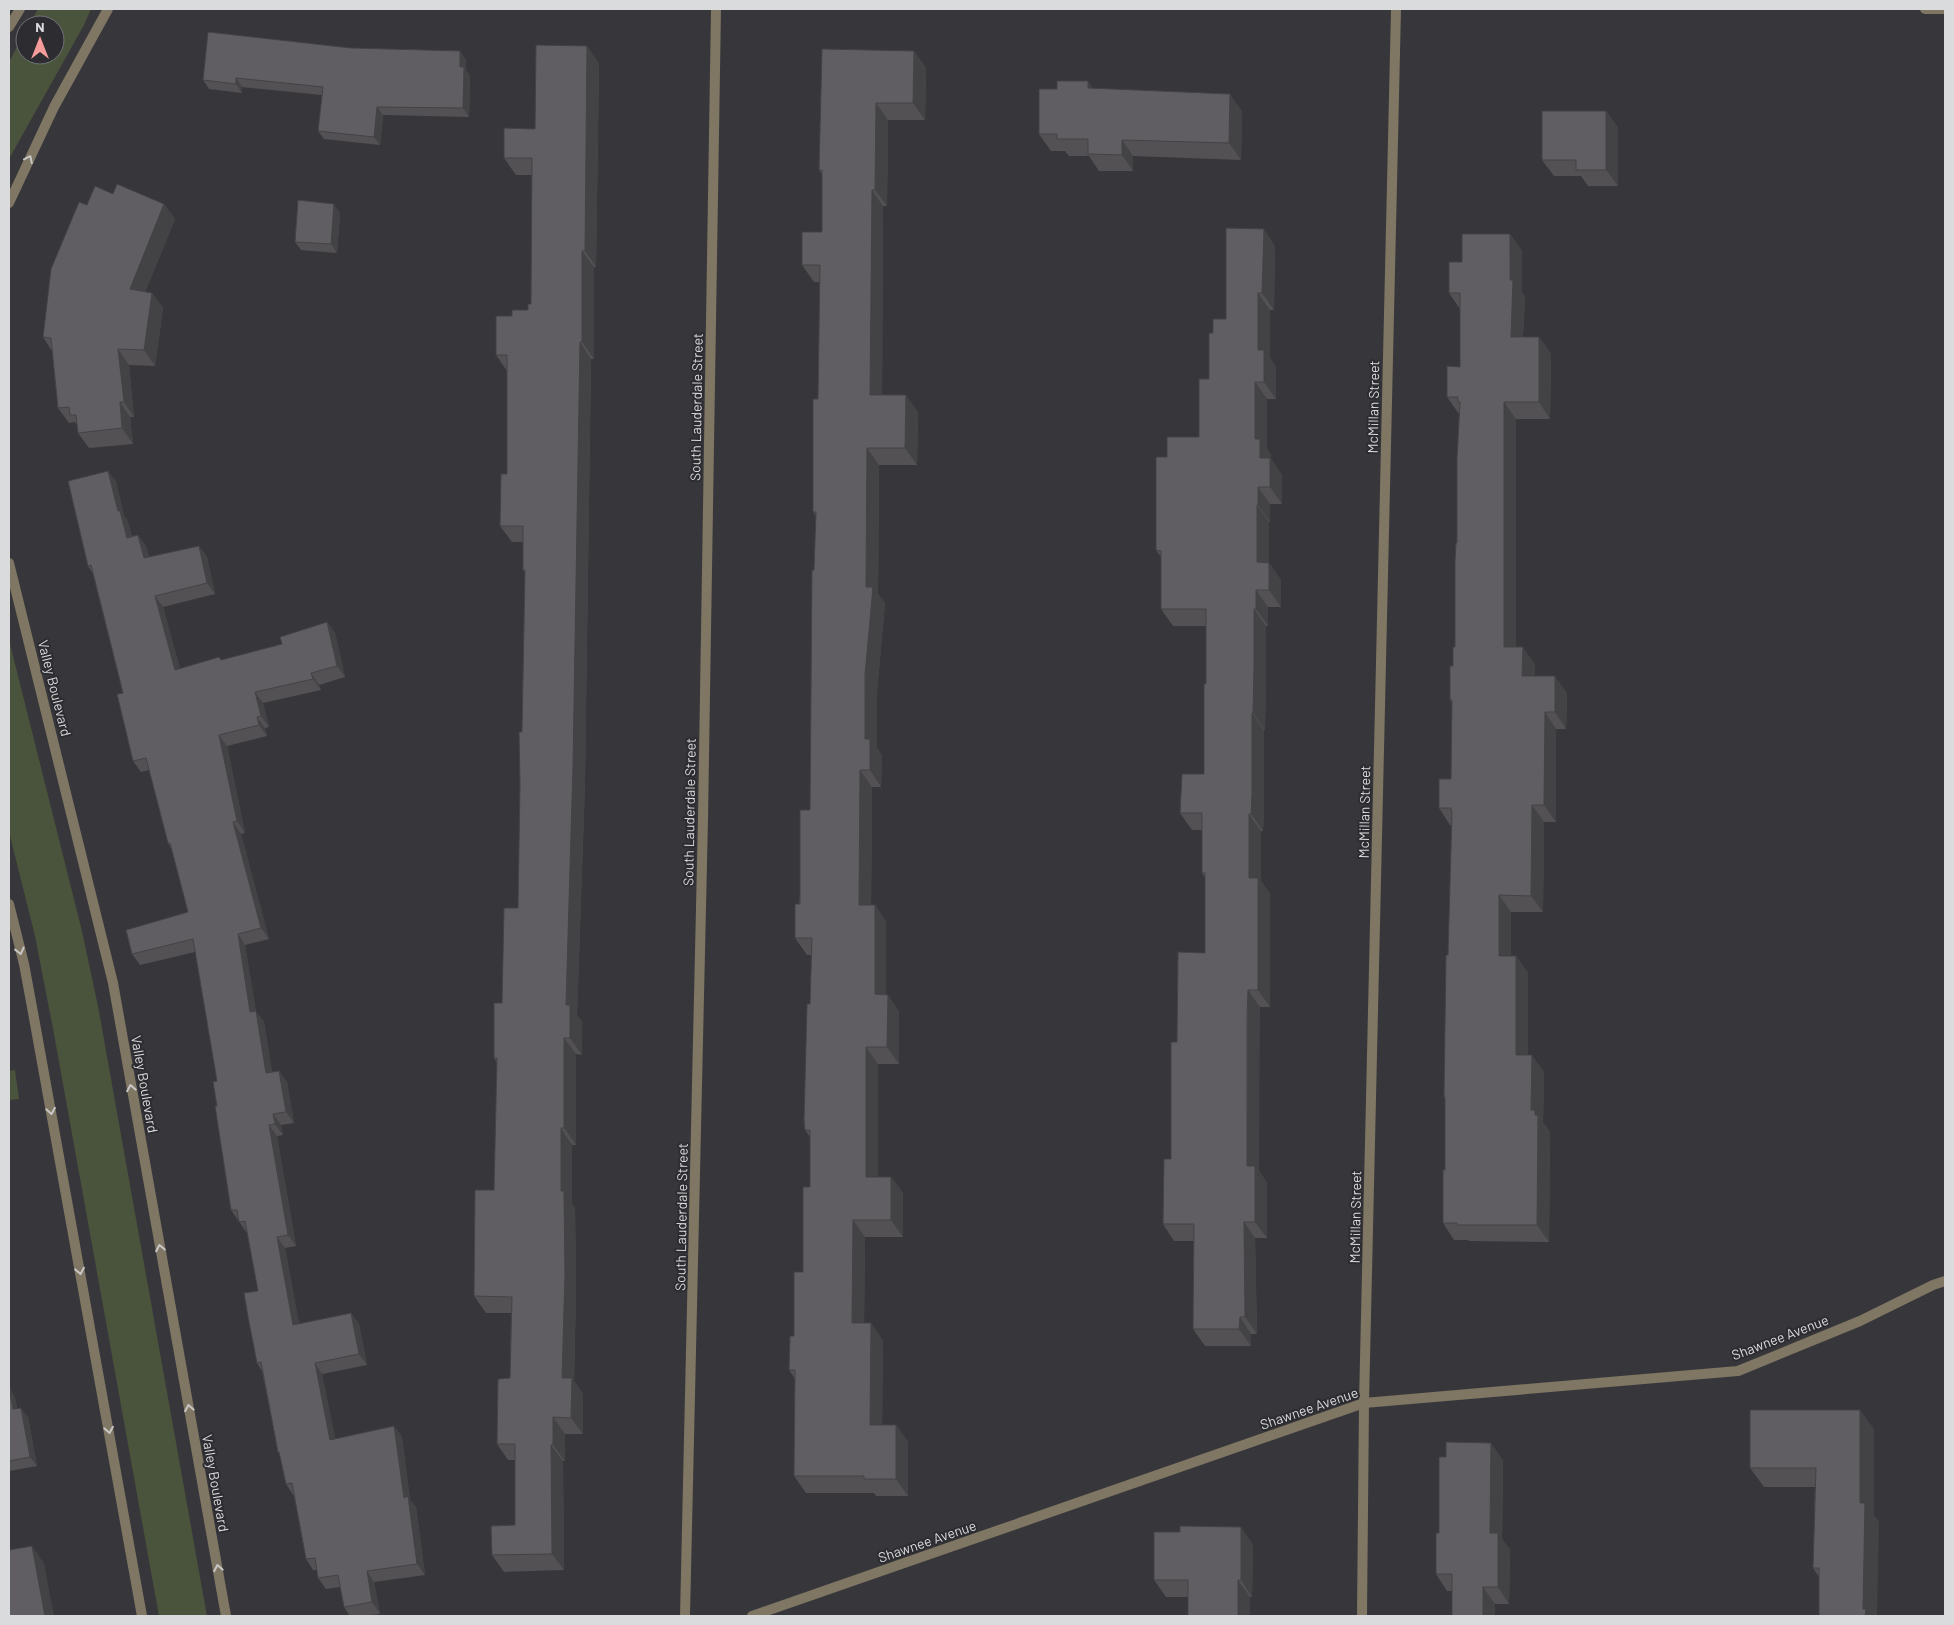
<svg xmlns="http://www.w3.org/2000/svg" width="1954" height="1625" font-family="Barlow,sans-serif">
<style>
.green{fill:#4a533b}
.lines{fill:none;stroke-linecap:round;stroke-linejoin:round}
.minor{stroke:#7f7663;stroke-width:10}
.tertiary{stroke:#7f7663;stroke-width:10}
.wall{fill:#535154}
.shaded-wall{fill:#434245}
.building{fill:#605e62;stroke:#434245}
.oneway{stroke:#c8c7c5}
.labels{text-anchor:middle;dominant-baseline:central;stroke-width:4;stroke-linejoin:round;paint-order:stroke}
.street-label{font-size:14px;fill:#dadbdd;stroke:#2d2d31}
</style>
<rect width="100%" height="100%" fill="#37373b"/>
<g class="green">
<polygon points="38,9 91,9 84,25 9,159 9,62 25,32 25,55 55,55 55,25 29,25"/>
<polygon points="9,640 81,927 98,1006 207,1616 159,1616 54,1034 35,936 9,832"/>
<polygon points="15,1070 19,1099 9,1100 9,1071"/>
</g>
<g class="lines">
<g class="minor">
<polyline points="1925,9 1945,9"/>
<polyline points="9,27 20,9"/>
<polyline points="9,203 54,107 108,9"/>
<polyline points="9,563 113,983 226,1616"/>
<polyline points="9,904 24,964 34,1018 142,1616"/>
<polyline points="752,1616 1364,1403 1738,1371 1860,1321 1933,1285 1945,1281"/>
<polyline points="1362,1616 1364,1403 1396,9"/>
</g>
<polyline class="tertiary" points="685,1616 703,819 716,9"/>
</g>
<g class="wall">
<polygon points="351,48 460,51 466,60 466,70 470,76 469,117 383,115 380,145 324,139 318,131 322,95 242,87 242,93 209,89 203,80"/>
<polygon points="914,51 926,68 925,120 888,120 887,206 883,206 882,395 918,412 917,465 879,465 878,594 885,603 877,691 877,748 882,756 881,787 872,787 871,905 875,905 886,922 886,995 888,995 899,1012 899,1064 878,1064 878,1177 891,1177 903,1193 903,1237 865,1237 864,1323 883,1340 882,1425 896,1425 908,1442 908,1496 876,1496 874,1493 806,1493 794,1476 795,1379 789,1370 803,1272 810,1187 810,1137 805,1130 812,955 807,955 795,938 810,810 814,570 816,516 813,512 818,399 820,282 814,282 802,265 822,232 822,174 819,170"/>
<polygon points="599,63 596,267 594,267 594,359 591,359 585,782 577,1015 582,1022 582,1055 576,1054 576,1145 572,1145 572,1204 575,1208 576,1291 574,1381 583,1394 583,1434 565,1434 565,1461 563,1461 564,1570 504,1572 492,1555 515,1525 515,1460 508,1460 497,1444 510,1378 511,1313 486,1313 474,1296 494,1190 497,1063 494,1058 518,908 525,573 523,570 523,542 512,542 500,526 507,474 507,371 496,355 512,316 528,310 531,304 532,175 516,175 504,158 535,129"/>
<polygon points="1093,89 1242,111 1241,160 1133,156 1133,171 1099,171 1089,156 1069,156 1065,151 1051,151 1039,134"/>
<polygon points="1606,111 1618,128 1618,186 1588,186 1581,176 1554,176 1542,160"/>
<polygon points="113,194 164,204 175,219 145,292 152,293 163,308 155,366 129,365 134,417 130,417 133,444 89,448 78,433 77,425 75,422 69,423 58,408 52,351 43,337 87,205"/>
<polygon points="340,213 337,253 301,250 295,242"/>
<polygon points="1510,234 1522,251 1522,292 1525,297 1523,337 1539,337 1551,354 1550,419 1516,419 1516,647 1535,664 1534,676 1567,693 1566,729 1556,729 1556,822 1544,822 1543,912 1511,912 1511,956 1516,956 1528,973 1528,1055 1544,1072 1543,1122 1550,1132 1549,1242 1469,1241 1468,1240 1454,1240 1443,1223 1445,1170 1445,1100 1444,1097 1452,825 1450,825 1439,808 1451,779 1452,703 1450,700 1455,647 1459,414 1447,397 1460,367 1460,309 1449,293 1462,262"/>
<polygon points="1275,246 1274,310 1270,310 1270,358 1276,367 1276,399 1267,399 1267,449 1271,455 1271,459 1282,475 1282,504 1270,504 1270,522 1269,522 1269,563 1281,580 1281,607 1268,607 1268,626 1266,626 1266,683 1265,730 1264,730 1264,811 1263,831 1261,831 1261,881 1270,894 1270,1007 1260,1007 1259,1036 1259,1171 1267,1183 1267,1238 1255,1238 1257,1334 1251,1334 1251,1346 1205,1346 1193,1329 1194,1241 1174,1241 1163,1224 1171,1159 1177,1042 1205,953 1205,878 1202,873 1202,830 1192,830 1180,813 1204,774 1206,684 1206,626 1173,626 1161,609 1161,557 1156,550 1167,457 1199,437 1209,379 1213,333 1226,319"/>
<polygon points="108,471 116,482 124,516 128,522 132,536 138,535 146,546 149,557 199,546 207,557 215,594 163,607 180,669 222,660 282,644 327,622 335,633 345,677 319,685 321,690 263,703 269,727 265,728 267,736 227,746 245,833 241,834 269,939 245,945 256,1012 264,1022 272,1072 279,1071 287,1082 294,1123 281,1125 283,1135 277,1136 296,1246 285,1248 299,1324 351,1313 359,1324 367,1365 322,1374 335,1439 394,1426 402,1437 410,1500 416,1507 425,1575 374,1582 380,1614 362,1616 350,1616 344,1607 340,1587 326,1589 318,1578 317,1570 313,1570 306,1559 294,1496 286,1484 280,1455 278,1452 262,1371 257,1363 258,1291 247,1233 231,1210 217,1106 217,1081 195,952 140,965 132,954 188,912 172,850 168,843 149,770 141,772 133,761 123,693 93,574 88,566"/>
<polygon points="9,1380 11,1391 15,1398 17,1408 28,1417 37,1466 9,1471"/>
<polygon points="1874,1429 1874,1515 1879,1522 1819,1577 1813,1568 1815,1487 1764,1487 1750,1468"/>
<polygon points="1446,1457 1503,1460 1502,1539 1510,1550 1509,1604 1495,1604 1452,1591 1447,1591 1436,1574"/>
<polygon points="1253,1544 1252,1597 1250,1597 1250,1616 1188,1597 1166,1597 1154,1580"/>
</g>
<g class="shaded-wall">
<polygon points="587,46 599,63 596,267 585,251"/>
<polygon points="460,51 466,60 466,70 470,76 469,117 463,108 460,67"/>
<polygon points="914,51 926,68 925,120 913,103"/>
<polygon points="236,78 242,87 242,93 236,84"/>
<polygon points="1088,81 1099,98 1088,88"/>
<polygon points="1230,94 1242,111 1241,160 1229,143"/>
<polygon points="876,103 888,120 887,206 875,190"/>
<polygon points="377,107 383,115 380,145 374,137"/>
<polygon points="1606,111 1618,128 1618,186 1606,170"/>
<polygon points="1122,140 1133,156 1133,171 1122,155"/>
<polygon points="872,190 883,206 882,411 870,395"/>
<polygon points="164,204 175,219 140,305 130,289"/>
<polygon points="334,204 340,213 337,253 331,244"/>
<polygon points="1264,229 1275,246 1274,310 1262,293"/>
<polygon points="1510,234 1522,251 1522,292 1525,297 1522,353 1511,337"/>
<polygon points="582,251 594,267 594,359 582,342"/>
<polygon points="152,293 163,308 155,366 144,350"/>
<polygon points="1258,293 1270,310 1270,358 1276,367 1276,399 1264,382 1258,350"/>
<polygon points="1539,337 1551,354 1550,419 1539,402"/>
<polygon points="580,342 591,359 585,782 577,1015 582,1022 582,1055 570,1038 566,1005"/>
<polygon points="118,349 129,365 134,417 124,402"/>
<polygon points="1255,382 1267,399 1267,449 1271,455 1271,459 1282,475 1282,504 1270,487 1260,458 1255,439"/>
<polygon points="906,395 918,412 917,465 905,448"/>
<polygon points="120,402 130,417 133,444 122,428"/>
<polygon points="1504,402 1516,419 1516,664 1504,647"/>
<polygon points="867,448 879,465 878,594 885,603 877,691 877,748 882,756 881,787 870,770 865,739"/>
<polygon points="108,471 116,482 124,516 128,522 135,549 127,538 118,511"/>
<polygon points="1258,487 1270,504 1270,522 1258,505"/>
<polygon points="1257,505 1269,522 1269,563 1281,580 1281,607 1269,590 1257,562"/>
<polygon points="138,535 146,546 152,569 144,558"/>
<polygon points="199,546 207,557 215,594 207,583"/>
<polygon points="1256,590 1268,607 1268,626 1256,609"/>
<polygon points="155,596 163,607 183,681 175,670"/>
<polygon points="1254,609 1266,626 1266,683 1265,730 1253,713"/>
<polygon points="327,622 335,633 345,677 337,666"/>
<polygon points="1523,647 1535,664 1534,693 1522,676"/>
<polygon points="311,673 319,685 321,690 313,679"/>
<polygon points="1555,676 1567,693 1566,729 1555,712"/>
<polygon points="255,692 263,703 269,727 261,716"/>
<polygon points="1545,712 1556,729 1556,822 1544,805"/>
<polygon points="1252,713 1264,730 1264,811 1263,831 1251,814"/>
<polygon points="257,717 265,728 267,736 259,725"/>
<polygon points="219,735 227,746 245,833 237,821"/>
<polygon points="860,770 872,787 871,922 859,905"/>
<polygon points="1532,805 1544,822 1543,912 1531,896"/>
<polygon points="1249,814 1261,831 1261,881 1270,894 1270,1007 1258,990 1249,878"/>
<polygon points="233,822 241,834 269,939 261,928"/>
<polygon points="1499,895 1511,912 1511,973 1499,956"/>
<polygon points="875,905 886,922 886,1011 875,994"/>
<polygon points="238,934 245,945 256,1012 264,1022 274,1084 266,1073 250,1012"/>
<polygon points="1516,956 1528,973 1528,1072 1516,1055"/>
<polygon points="1248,990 1260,1007 1259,1171 1267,1183 1267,1238 1255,1222 1247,1166"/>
<polygon points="888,995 899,1012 899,1064 887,1047"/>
<polygon points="564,1038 576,1054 576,1145 564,1128"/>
<polygon points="866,1047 878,1064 878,1193 866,1177"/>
<polygon points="1532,1055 1544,1072 1543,1122 1550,1132 1549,1242 1537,1225 1531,1110"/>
<polygon points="279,1071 287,1082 294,1123 286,1112"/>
<polygon points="273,1114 281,1125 283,1135 275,1124"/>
<polygon points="269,1125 277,1136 296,1246 288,1235"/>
<polygon points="561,1128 572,1145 572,1204 575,1208 576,1291 574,1381 583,1394 583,1434 571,1418 562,1378"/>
<polygon points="891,1177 903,1193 903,1237 891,1220"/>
<polygon points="853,1220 865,1237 864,1340 852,1323"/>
<polygon points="1244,1222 1255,1238 1257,1334 1245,1317"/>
<polygon points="277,1237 285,1248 301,1336 293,1325"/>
<polygon points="351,1313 359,1324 367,1365 359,1354"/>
<polygon points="1240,1317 1251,1334 1251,1346 1239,1329"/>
<polygon points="871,1323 883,1340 882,1442 870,1425"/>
<polygon points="315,1363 322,1374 338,1451 330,1440"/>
<polygon points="9,1380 11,1391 15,1398 19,1418 13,1409 9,1393"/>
<polygon points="21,1408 28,1417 37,1466 30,1457"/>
<polygon points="1860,1410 1874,1429 1874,1515 1879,1522 1877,1616 1865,1616 1863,1609 1860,1503"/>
<polygon points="553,1417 565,1434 565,1461 553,1445"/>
<polygon points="896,1425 908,1442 908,1496 896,1479"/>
<polygon points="394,1426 402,1437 410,1500 416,1507 425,1575 417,1564 404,1498"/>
<polygon points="1491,1443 1503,1460 1502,1539 1510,1550 1509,1604 1498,1587 1490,1533"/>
<polygon points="551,1445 563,1461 564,1570 552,1554"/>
<polygon points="1241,1527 1253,1544 1252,1597 1241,1580"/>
<polygon points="32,1546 44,1563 54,1616 45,1616"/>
<polygon points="367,1571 374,1582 380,1614 372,1602"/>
<polygon points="1238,1580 1250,1597 1250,1616 1238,1616"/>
<polygon points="1483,1587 1495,1604 1495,1616 1483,1616"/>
</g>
<g class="building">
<polygon points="208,32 351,48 460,51 460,67 464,67 463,108 377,107 374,137 318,131 323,87 236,78 236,84 203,80"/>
<polygon points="536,45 587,46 585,251 582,251 582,342 580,342 573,766 566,1005 570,1005 570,1038 564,1038 564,1128 561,1128 561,1191 564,1191 565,1275 562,1378 572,1378 571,1418 553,1417 553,1445 551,1445 552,1554 492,1555 491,1526 515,1525 515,1444 497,1444 498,1379 510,1378 512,1297 474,1296 475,1190 494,1190 497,1058 494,1058 494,1003 502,1003 504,908 518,908 520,784 519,732 522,732 525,570 523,570 523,526 500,526 501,474 507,474 507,355 496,355 496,316 512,316 512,310 528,310 528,304 531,304 532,158 504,158 504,128 535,129"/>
<polygon points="822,49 914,51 913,103 876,103 875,190 872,190 870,395 906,395 905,448 867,448 866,587 873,587 865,675 865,739 870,739 870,770 860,770 859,905 875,905 875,994 888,995 887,1047 866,1047 866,1177 891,1177 891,1220 853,1220 852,1323 871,1323 870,1425 896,1425 896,1479 864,1479 864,1476 794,1476 795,1370 789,1370 790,1336 794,1336 794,1272 803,1272 803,1187 810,1187 810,1130 805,1130 804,1120 807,1004 810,1004 812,938 795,938 795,904 800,904 800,810 810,810 812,570 814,570 816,512 813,512 813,399 818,399 820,265 802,265 802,232 822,232 822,170 819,170"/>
<polygon points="1057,81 1088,81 1088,88 1230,94 1229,143 1122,140 1122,155 1088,154 1088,139 1057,139 1057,134 1039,134 1039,89 1057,89"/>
<polygon points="1542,111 1606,111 1606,170 1576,170 1576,160 1542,160"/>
<polygon points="117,184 164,204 130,289 152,293 144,350 118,349 124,402 120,402 122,428 78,433 76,415 70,415 69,407 58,408 51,338 43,337 51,269 79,202 87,205 95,186 113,194"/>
<polygon points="298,200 334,204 331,244 295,242"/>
<polygon points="1226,228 1264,229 1262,293 1258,293 1258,350 1264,350 1264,382 1255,382 1255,439 1260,439 1260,458 1270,458 1270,487 1258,487 1258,505 1257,505 1257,562 1269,563 1269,590 1256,590 1256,609 1254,609 1254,666 1253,713 1252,713 1252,794 1251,814 1249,814 1249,878 1258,878 1258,990 1248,990 1247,1019 1247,1166 1255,1166 1255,1222 1244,1222 1245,1317 1240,1317 1239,1329 1193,1329 1194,1224 1163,1224 1164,1159 1171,1159 1171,1042 1177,1042 1178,952 1205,953 1205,873 1202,873 1202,813 1180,813 1182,774 1204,774 1204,684 1206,684 1206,609 1161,609 1161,551 1156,550 1156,457 1167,457 1167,437 1199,437 1199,379 1209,379 1209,333 1213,333 1213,319 1226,319"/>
<polygon points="1462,234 1510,234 1510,280 1513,280 1511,337 1539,337 1539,402 1504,402 1504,647 1523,647 1522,676 1555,676 1555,712 1545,712 1544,805 1532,805 1531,896 1499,895 1499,956 1516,956 1516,1055 1532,1055 1531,1110 1535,1110 1535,1115 1538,1115 1537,1225 1457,1225 1457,1223 1443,1223 1443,1170 1445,1170 1445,1097 1444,1097 1446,955 1448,955 1452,813 1451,808 1439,808 1439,779 1451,779 1452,700 1450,700 1450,666 1453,666 1453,647 1455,647 1455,561 1456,543 1457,543 1457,459 1460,402 1458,402 1458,397 1447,397 1447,366 1460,367 1460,293 1449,293 1449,262 1462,262"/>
<polygon points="108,471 118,511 120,511 127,538 138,535 144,558 199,546 207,583 155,596 175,670 219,657 221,660 282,644 280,637 327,622 337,666 311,673 313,679 255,692 261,716 257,717 259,725 219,735 237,821 233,822 261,928 238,934 250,1012 256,1011 266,1073 279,1071 286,1112 273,1114 275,1124 269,1125 288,1235 277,1237 293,1325 351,1313 359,1354 315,1363 330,1440 394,1426 404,1498 408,1496 417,1564 367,1571 372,1602 344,1607 338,1575 318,1578 315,1558 306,1559 292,1483 286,1484 279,1452 278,1452 261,1362 257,1363 248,1317 244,1293 258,1291 245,1221 239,1222 237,1210 231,1210 215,1106 217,1106 213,1082 217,1081 193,939 132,954 126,930 188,912 170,843 168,843 146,758 133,761 117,694 123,693 91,565 88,566 68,481"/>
<polygon points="9,1388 13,1409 21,1408 30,1457 9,1461"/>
<polygon points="1750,1410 1860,1410 1860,1503 1865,1503 1863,1609 1866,1609 1865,1616 1819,1616 1819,1568 1813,1568 1816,1468 1750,1468"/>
<polygon points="1446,1442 1491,1443 1490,1533 1498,1533 1498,1587 1483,1587 1483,1616 1452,1616 1452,1574 1436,1574 1436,1533 1439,1533 1439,1457 1446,1457"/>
<polygon points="1180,1526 1241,1527 1241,1580 1238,1580 1238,1616 1188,1616 1188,1580 1154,1580 1154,1532 1180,1532"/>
<polygon points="32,1546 45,1616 9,1616 9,1550"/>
</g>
<defs><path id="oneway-chevron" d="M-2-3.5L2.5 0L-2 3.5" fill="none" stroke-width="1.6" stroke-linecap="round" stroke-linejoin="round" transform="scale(1.25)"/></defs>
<g class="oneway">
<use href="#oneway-chevron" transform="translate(29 159) rotate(-64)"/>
<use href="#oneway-chevron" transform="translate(20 951) rotate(76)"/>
<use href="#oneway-chevron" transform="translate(131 1088) rotate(-100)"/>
<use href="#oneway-chevron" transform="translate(51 1111) rotate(80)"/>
<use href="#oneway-chevron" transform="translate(160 1248) rotate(-101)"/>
<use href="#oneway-chevron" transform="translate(80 1271) rotate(79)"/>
<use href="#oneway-chevron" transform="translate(189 1408) rotate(-100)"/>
<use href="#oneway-chevron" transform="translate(109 1430) rotate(80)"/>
<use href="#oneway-chevron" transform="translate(218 1568) rotate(-100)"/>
</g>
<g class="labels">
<g class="street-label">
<text transform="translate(696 407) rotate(-89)">South Lauderdale Street</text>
<text transform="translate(1373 407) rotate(-89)">McMillan Street</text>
<text transform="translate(55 688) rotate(76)">Valley Boulevard</text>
<text transform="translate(689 812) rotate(-89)">South Lauderdale Street</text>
<text transform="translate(1364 812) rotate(-89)">McMillan Street</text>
<text transform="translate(145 1084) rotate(80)">Valley Boulevard</text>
<text transform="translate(681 1217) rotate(-89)">South Lauderdale Street</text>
<text transform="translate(1355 1217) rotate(-89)">McMillan Street</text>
<text transform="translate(1780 1337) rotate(-21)">Shawnee Avenue</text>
<text transform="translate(1309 1408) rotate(-19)">Shawnee Avenue</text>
<text transform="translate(216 1483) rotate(80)">Valley Boulevard</text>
<text transform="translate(927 1541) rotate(-19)">Shawnee Avenue</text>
</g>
</g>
<rect width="1954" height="1625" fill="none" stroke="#dadbdd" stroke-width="20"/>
<g transform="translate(40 40)"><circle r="24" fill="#2d2d31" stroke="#727376"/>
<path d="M0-4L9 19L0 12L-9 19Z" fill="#f59b99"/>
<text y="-8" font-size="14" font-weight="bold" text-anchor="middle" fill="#dadbdd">N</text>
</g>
</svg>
